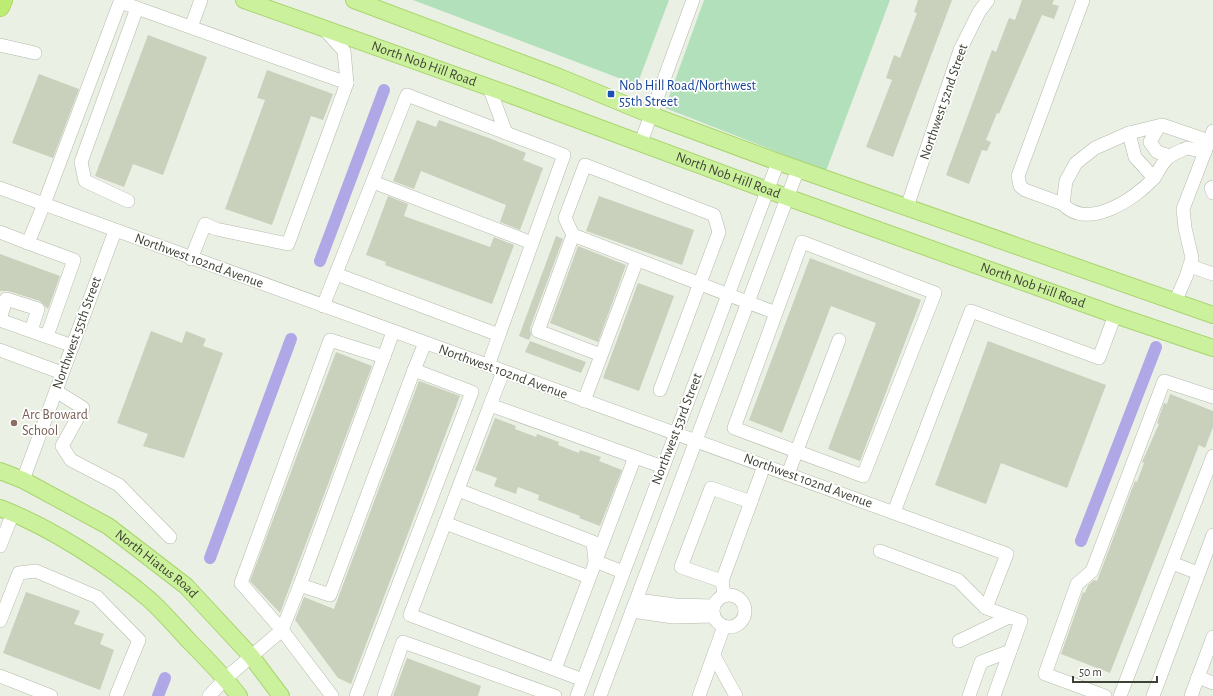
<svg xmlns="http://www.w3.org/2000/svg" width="1213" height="696" font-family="'Alegreya Sans',sans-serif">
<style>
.green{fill:#b2e0ba}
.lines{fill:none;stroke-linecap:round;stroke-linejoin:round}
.canal{stroke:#b0a8e6;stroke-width:12}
.building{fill:#c9d0bc}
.minor-casing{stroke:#b3baa9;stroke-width:14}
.major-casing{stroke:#a9d46f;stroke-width:18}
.highway-casing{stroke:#9ac946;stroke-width:20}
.minor{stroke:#fff;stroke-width:13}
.major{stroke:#ccf19c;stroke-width:16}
.highway{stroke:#bcec74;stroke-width:19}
.transit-dot{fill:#1a4fb4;stroke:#fff;stroke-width:1.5}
.education-dot{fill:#8d6e63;stroke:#fff;stroke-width:1.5}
.labels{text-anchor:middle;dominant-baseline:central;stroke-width:3.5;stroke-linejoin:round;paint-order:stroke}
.street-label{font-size:14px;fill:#3d4235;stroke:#fff}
.transit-label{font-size:14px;fill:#164399;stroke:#fff;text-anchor:start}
.education-label{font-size:14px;fill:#785e54;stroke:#fff;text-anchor:start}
</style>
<rect width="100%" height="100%" fill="#ebf0e5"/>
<g class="green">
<polygon points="413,0 669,0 637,85"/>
<polygon points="704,0 890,0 826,171 665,108"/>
</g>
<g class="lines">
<g class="canal">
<polyline points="320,261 384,90"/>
<polyline points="1081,541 1156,347"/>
<polyline points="210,558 291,339"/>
<polyline points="158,696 165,678"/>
</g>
</g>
<g class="building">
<polygon points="918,0 952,0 893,157 866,147 892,80 886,78 894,55 900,58 917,13 914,12"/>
<polygon points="1022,0 1054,0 1052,4 1059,6 1054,19 1042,15 999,114 997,113 986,140 991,142 987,151 982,150 969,184 946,175 992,50 996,52 1009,18 1015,20"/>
<polygon points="148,35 207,57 163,175 133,164 124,187 95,176"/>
<polygon points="267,70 333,94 323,120 311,116 272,225 225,209 265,100 257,98"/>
<polygon points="39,74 79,89 53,158 12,143"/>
<polygon points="417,120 436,127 439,120 489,138 526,153 523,160 543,168 520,230 500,222 506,205 421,171 414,189 393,181"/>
<polygon points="388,196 408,204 404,216 490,247 494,237 514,245 492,304 385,265 386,262 366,255"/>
<polygon points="599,196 694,230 682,265 586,231"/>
<polygon points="556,236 563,239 530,328 531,335 529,340 519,336"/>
<polygon points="578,246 626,265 598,342 550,323"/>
<polygon points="0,254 60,276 48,309 40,301 8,291 0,291"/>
<polygon points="810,258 921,300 860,461 828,449 876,323 831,306 782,433 749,420"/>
<polygon points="638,283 674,296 639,391 603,378"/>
<polygon points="151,331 182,343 186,331 206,339 203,346 223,353 184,458 143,446 148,434 117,423"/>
<polygon points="530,341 586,362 581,373 525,352"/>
<polygon points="988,341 1106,385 1067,488 1001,463 986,504 935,485"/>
<polygon points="336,352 372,366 280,613 250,581"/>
<polygon points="419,381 460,396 351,684 338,678 295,620 304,597 334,609"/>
<polygon points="1170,394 1213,411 1213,427 1205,448 1199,445 1110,673 1061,654 1083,592 1085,593 1088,585 1094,580 1097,581 1135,481 1137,482 1144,463 1142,462 1159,424 1157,423 1164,403 1167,404"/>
<polygon points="495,418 516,426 515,429 536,437 537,434 559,442 558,445 579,453 580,450 601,457 599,461 622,470 600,526 579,518 580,516 538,500 539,495 518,487 516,494 494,486 497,478 475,470"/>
<polygon points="26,592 80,611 74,624 104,634 100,644 114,650 100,690 3,653"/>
<polygon points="407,658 481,686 478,696 393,696"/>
</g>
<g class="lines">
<g class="minor-casing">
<g id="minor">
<polyline points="191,27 201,0"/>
<polyline points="324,29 344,51 347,83"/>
<polyline points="0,45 35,53"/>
<polyline points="1159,126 1150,142 1157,152 1170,156"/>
<polyline points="1129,133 1135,157 1154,178"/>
<polyline points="641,142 693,0"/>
<path d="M1205,152L1187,148C1181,151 1170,154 1166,160C1161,165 1158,172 1154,178C1135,199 1087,231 1063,204L1066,181L1076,163L1095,148L1129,133L1162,125L1209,141"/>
<polyline points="373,182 532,243"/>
<polyline points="1213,187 1211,188 1213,193"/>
<polyline points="0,188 1007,554 986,608 1021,621 994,696"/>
<polyline points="128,201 85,181 81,162 137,8"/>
<polyline points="1063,204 1025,190 1020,186 1018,176 1083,0"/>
<polyline points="907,207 960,50 979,12 988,0"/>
<polyline points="0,232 28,243 44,204 120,2 347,83 288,244 216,229 205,224 191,259"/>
<polyline points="573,235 538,331 601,355"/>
<polyline points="28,243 74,260 47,336"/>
<polyline points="1190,266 1213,274"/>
<polyline points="336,274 499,335 488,366"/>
<polyline points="1175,302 1186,277 1192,258 1185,228 1183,209 1213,131"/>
<polyline points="323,306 407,95 506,133 489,87"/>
<polyline points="31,331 38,309 6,299 0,320 73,346"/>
<polyline points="499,335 564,155 506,133"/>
<polyline points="0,350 62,373"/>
<polyline points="384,357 330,340 241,583 282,630 300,585 330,595 414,370"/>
<polyline points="503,372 490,405 663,467"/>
<polyline points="660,390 719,232 714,215 585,165 565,218 573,235 776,313 802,242 935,293 863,476 734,428 776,313"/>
<polyline points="56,391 83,408 62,446 71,460 119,485 170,537"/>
<polyline points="584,401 637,260"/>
<polyline points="490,405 410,615 575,677"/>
<polyline points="788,474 839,340"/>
<polyline points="23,480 115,231"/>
<polyline points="458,490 593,542 595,561 623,572"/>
<polyline points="894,512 971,311 1099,358 1115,315"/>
<polyline points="445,523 589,577"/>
<polyline points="0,546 13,513"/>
<polyline points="880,551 958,580 986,608"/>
<polyline points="1172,563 1198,573"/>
<polyline points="722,581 681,567 711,488 751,502"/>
<polyline points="300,585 393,332"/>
<circle cx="729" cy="611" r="16"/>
<polyline points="724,595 722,581 764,466"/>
<polyline points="637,600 675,605 713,606"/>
<polyline points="632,611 673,617 714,616"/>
<polyline points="0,621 19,573 36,571 97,597 139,640 116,696"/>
<polyline points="959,641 1009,617"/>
<polyline points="714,656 736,696"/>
<polyline points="555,669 635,457"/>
<polyline points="0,676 51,696"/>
<polyline points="1198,677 1213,683"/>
<polyline points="209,696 226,678 282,630 332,696"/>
<polyline points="356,696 472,392 414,370 425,343"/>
<polyline points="384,696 403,642 555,696"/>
<polyline points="577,696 778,162"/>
<polyline points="600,696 798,169"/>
<polyline points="699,696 724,626"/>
<polyline points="969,696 981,662 1010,651"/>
<polyline points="1105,696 1045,674 1077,584 1092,571 1164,381 1213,397"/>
<polyline points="1120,696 1213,456"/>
<polyline points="1153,696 1213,535"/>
<polyline points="1191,696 1213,637"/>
</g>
</g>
<g class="major-casing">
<g id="major">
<path id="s1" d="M244,0L519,98L767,190L1115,315L1213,348"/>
<polyline points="354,0 559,77 651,115 778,162 1213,315"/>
<path id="s2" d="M0,471L23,480L108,526L186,586L251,656L281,696"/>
<path d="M0,508C50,527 109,565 150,600C164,613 177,628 190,642C207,659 224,676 239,696"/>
</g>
</g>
<g class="highway-casing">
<polyline id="highway" points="0,7 3,0"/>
</g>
<use href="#minor" class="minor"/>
<use href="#major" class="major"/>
<use href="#highway" class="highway"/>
</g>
<rect class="transit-dot" x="607" y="90" width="8" height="8" rx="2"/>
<circle class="education-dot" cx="14" cy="423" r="4"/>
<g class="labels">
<g class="street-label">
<text stroke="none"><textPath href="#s1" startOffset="191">North Nob Hill Road</textPath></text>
<text transform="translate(944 102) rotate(-71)">Northwest 52nd Street</text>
<text stroke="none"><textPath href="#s1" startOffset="515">North Nob Hill Road</textPath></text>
<text transform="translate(199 261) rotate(20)">Northwest 102nd Avenue</text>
<text stroke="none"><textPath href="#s1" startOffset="839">North Nob Hill Road</textPath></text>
<text transform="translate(77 333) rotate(-70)">Northwest 55th Street</text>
<text transform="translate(503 372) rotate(20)">Northwest 102nd Avenue</text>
<text transform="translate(677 429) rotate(-69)">Northwest 53rd Street</text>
<text transform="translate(808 481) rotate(20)">Northwest 102nd Avenue</text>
<text stroke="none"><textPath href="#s2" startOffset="183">North Hiatus Road</textPath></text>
</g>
<g class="transit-label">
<text x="619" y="86">Nob Hill Road/Northwest<tspan x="619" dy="16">55th Street</tspan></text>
</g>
<g class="education-label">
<text x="22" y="415">Arc Broward<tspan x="22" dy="16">School</tspan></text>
</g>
</g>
<path d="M1073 676v6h84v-6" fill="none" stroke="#3d4235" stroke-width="2"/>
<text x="1079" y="676" font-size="12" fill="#3d4235" stroke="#ffffff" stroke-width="3" paint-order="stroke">50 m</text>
</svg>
